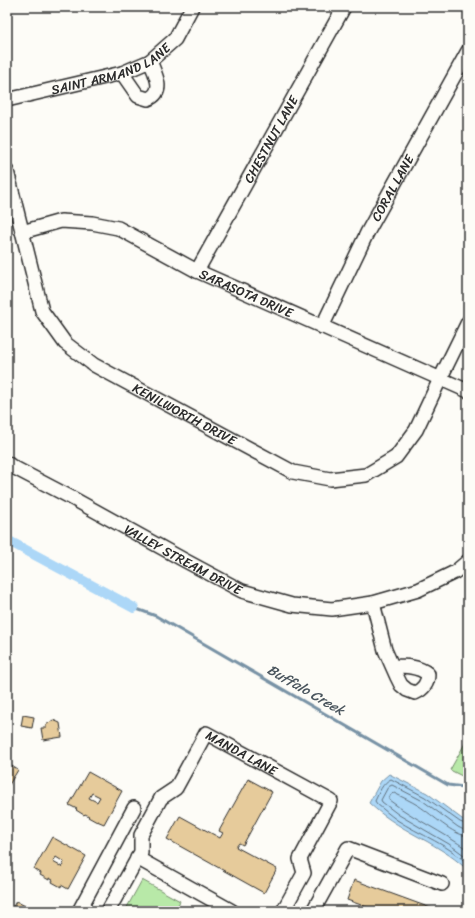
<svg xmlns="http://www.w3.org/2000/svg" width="475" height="918" font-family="Sriracha,sans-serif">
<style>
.green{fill:#b8e9a8;stroke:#728a6a}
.water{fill:#acd7f7;stroke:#7892a5}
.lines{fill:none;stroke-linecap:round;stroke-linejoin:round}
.shore{stroke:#5f707d;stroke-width:1}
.stream{stroke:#7892a5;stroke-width:3}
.canal{stroke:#acd7f7;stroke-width:10}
.building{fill:#e6cb9b;stroke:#2b2b2b;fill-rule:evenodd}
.minor-casing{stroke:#2b2b2b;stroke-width:16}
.minor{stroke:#fdfcf7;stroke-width:13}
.labels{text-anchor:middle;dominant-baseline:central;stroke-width:3.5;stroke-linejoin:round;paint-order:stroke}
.street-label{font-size:13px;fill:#2b2b2b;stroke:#fdfcf7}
.water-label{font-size:14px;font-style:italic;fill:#4b565e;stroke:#fdfcf7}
</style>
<rect width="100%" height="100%" fill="#fdfcf7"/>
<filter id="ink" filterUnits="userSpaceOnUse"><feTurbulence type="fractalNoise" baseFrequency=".025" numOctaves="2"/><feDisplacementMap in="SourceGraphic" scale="8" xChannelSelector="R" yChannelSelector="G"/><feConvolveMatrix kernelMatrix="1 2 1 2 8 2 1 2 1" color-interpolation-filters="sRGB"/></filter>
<g filter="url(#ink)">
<g class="green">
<polygon points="468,738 468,779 450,770"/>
<polygon points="142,880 180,901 175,911 125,911"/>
</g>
<path class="water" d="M389,774L427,793L462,819L468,821V871C457,859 443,851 428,842C408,831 387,820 369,803L381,781Z"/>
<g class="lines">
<g class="shore">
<path d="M468,825L460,822L425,797L391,779C382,783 379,793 375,801L377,804C383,809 390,815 397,820C418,834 452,846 468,865"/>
<polyline points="468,830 464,830 458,827 423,801 392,785 388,787 381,800 382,802 399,815 449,844 468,858"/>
<path d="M468,836C452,835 433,815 419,806C411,801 402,797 394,793L391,794L389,798V800C414,819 443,832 468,850"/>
</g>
<polyline class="stream" points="134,608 156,616 448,785 464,787 468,786"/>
<polyline class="canal" points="7,540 134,608"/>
</g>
<g class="building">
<polygon points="23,715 34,717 32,728 21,726"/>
<polygon points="53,720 60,723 62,737 43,740 41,728 46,728 46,725"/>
<polygon points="7,763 18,770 7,788"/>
<path d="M88,772L122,791L104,824L97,821V822L88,817L89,816L85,814L84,815L76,810L77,809L69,805ZM92,793L100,797L97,802L89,798Z"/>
<polygon points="248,779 272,792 243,845 239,843 236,847 277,869 264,893 167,839 180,816 220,838 223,833 219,831"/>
<path d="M52,837L86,856L68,889L61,885V887L52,882L53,880L49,878V880L40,875L41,873L34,869ZM56,857L64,862L62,867L53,862Z"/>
<polygon points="354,880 439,911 378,911 347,900"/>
<polygon points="16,901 34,911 11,911"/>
</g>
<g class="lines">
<g class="minor-casing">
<g id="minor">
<path d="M122,73L138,96L148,99C166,92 155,74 150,61"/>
<path id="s1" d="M7,100L122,73L150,61L175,39L192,7"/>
<path id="s2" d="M7,171L42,311L65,343L94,365L293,472L330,479L366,475L396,457L416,430L440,379L468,322"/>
<path id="s3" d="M22,232L61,221L92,223L118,228L197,271L468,391"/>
<path id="s4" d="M197,271L344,7"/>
<path id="s5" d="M322,327L367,233L468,51"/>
<path id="s6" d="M7,463L11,466L72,498L184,560L242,591L292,605L332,609L373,603L385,650L397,677L401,685L407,690L415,693C424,689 428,683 428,674C418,666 405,666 392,666"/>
<polyline points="373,603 418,590 455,572 468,561"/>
<polyline points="137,858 232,911"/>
<polyline points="79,911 134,808"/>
<path id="s7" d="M108,911L141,852V835L161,798L176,788L206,733L331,801L300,859L304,873L283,911"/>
<polyline points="313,911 348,848 442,884"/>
</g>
</g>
<use href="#minor" class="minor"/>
</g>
</g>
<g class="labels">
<g class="street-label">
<text stroke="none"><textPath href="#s1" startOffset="109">SAINT ARMAND LANE</textPath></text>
<text stroke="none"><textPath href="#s4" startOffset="151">CHESTNUT LANE</textPath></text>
<text stroke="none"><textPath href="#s5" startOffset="156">CORAL LANE</textPath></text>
<text stroke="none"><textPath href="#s3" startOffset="242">SARASOTA DRIVE</textPath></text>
<text stroke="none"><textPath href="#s2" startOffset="323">KENILWORTH DRIVE</textPath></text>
<text stroke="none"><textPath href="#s6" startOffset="201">VALLEY STREAM DRIVE</textPath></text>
<text stroke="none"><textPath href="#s7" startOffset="248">MANDA LANE</textPath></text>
</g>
<g class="water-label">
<text transform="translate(306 690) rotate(30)">Buffalo Creek</text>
</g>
</g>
<rect width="475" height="918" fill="none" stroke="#fdfcf7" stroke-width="24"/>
<rect x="12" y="12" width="451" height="894" fill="none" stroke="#2b2b2b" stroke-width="1.5" filter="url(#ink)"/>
</svg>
